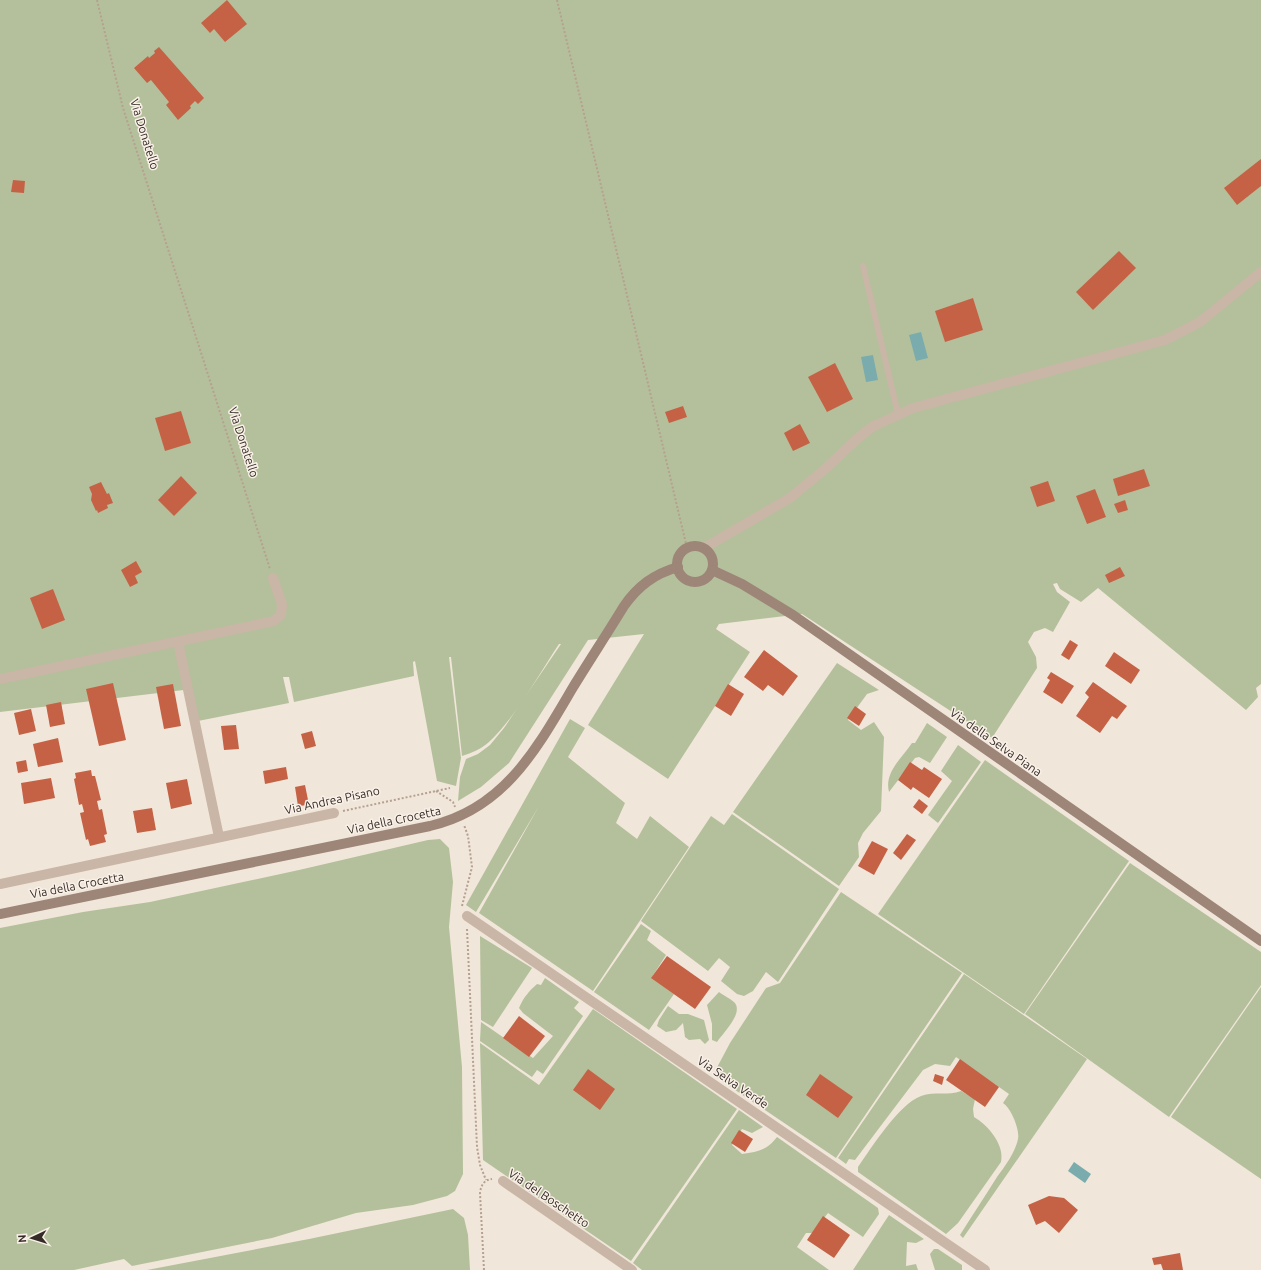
<svg xmlns="http://www.w3.org/2000/svg" width="1261" height="1270" font-family="Ubuntu,sans-serif">
<style>
.green{fill:#b4c09b}
.water{fill:#7aacae}
.building{fill:#c56245}
.lines{fill:none;stroke-linecap:round;stroke-linejoin:round}
.path{stroke:#b5a091;stroke-width:2;stroke-dasharray:2 2;stroke-linecap:butt}
.lane{stroke:#c9b6a6;stroke-width:6}
.street{stroke:#c9b6a6;stroke-width:10}
.secondary{stroke:#9d8578;stroke-width:10}
.labels{text-anchor:middle;dominant-baseline:central;stroke-width:3;stroke-linejoin:round;paint-order:stroke}
.street-label{font-size:12px;fill:#352b27;stroke:#f9f0e7}
</style>
<rect width="100%" height="100%" fill="#f1e6da"/>
<g class="green">
<path d="M0,0H1261V684L1256,688L1258,697L1246,710L1098,588L1081,602L1060,589L1057,583L1053,584L1057,592L1070,602L1053,632L1045,628L1034,632L1028,642L1036,657L1037,668L992,738L802,614L719,624L716,629L750,652L668,779L588,725L644,634L588,640L509,763L481,787L458,801L460,777L466,759L478,754L490,745L504,728L561,644H559C539,674 515,718 489,742C481,749 472,753 462,756L451,657H449L461,758L456,786L437,781L415,661L413,662L414,676L294,702L289,677H283L289,703L198,721L192,689L0,712Z"/>
<polygon points="837,663 879,690 867,694 848,720 861,730 874,722 884,737 881,811 863,833 858,843 859,857 839,886 733,812"/>
<polygon points="570,719 585,728 568,757 625,803 616,823 637,839 650,816 689,847 593,991 479,913 539,806 476,912 466,905"/>
<path d="M927,723L947,737L930,763L919,757L915,758L889,792C884,772 902,758 912,743H915Z"/>
<polygon points="958,745 981,762 938,823 928,815 952,781 941,771"/>
<polygon points="985,760 1129,861 1024,1014 878,914"/>
<polygon points="732,814 839,889 778,982 766,972 753,991 744,996 737,994 721,981 730,967 719,958 708,971 641,921 711,816 724,825"/>
<polygon points="440,839 449,848 453,882 449,927 462,1067 463,1174 455,1191 447,1196 413,1205 356,1213 272,1238 132,1266 124,1259 74,1270 0,1270 0,928 83,912 150,902 299,870 428,840"/>
<polygon points="1130,863 1261,952 1261,985 1169,1117 1025,1014"/>
<polygon points="841,892 962,973 836,1158 713,1075 730,1043 766,988 780,983"/>
<polygon points="641,924 651,931 647,940 666,955 652,977 674,994 649,1030 594,992"/>
<polygon points="480,936 532,968 493,1027 481,1020"/>
<path d="M964,974L1087,1059L963,1238L960,1235C972,1216 985,1196 997,1177C1005,1166 1015,1153 1018,1139C1020,1130 1011,1108 1003,1103L1009,1094L956,1057L950,1066L935,1064L923,1070L855,1160L849,1159L846,1164L838,1158Z"/>
<path d="M545,978L579,1002L574,1008L583,1016L543,1074L537,1070L532,1077L480,1041L481,1022L533,1058L553,1036L523,1013L519,1008C523,998 529,991 537,984L541,985Z"/>
<polygon points="1261,987 1261,1179 1171,1117"/>
<path d="M719,992C723,995 731,999 735,1003C743,1014 723,1033 717,1042L712,1040V1024L707,1005Z"/>
<polygon points="668,1006 679,1014 688,1014 704,1020 709,1040 705,1044 700,1039 689,1040 685,1037 683,1023 676,1030 666,1032 657,1026 659,1020"/>
<polygon points="593,1009 737,1109 631,1261 483,1160 480,1043 539,1085"/>
<path d="M961,1091L975,1099L973,1109L974,1117C988,1125 1005,1145 1001,1162L958,1223L946,1234L858,1172V1167C872,1147 899,1104 921,1096C935,1091 948,1096 961,1091Z"/>
<path d="M739,1110L763,1127L752,1133L742,1129L732,1145L742,1154C758,1152 767,1150 777,1137L878,1208L879,1214L863,1237L828,1213L812,1233H806L797,1247L829,1270H642L633,1263Z"/>
<polygon points="453,1209 464,1218 468,1235 470,1270 147,1270 309,1239"/>
<polygon points="889,1215 924,1239 916,1243 907,1242 906,1266 916,1264 918,1270 853,1270"/>
<polygon points="934,1249 938,1249 962,1265 962,1270 935,1270 930,1254"/>
</g>
<g class="water">
<polygon points="921,332 928,358 916,361 909,335"/>
<polygon points="873,355 878,380 866,382 861,357"/>
<polygon points="1074,1162 1091,1174 1085,1183 1068,1171"/>
</g>
<g class="building">
<polygon points="227,0 247,24 225,42 214,29 210,33 201,23"/>
<polygon points="159,47 204,98 198,104 195,101 190,106 191,108 178,120 166,105 169,102 151,80 147,83 134,68 148,56 149,58 155,53 154,51"/>
<polygon points="1261,159 1261,186 1237,205 1224,188"/>
<polygon points="13,180 25,181 24,193 11,192"/>
<polygon points="1119,251 1136,268 1093,310 1076,292"/>
<polygon points="973,298 983,330 945,342 935,311"/>
<polygon points="835,363 853,399 827,412 808,377"/>
<polygon points="683,406 687,417 669,423 665,412"/>
<polygon points="181,411 191,443 165,451 155,418"/>
<polygon points="800,424 810,443 793,451 784,433"/>
<polygon points="1144,469 1150,486 1118,496 1113,479"/>
<polygon points="181,476 197,493 174,516 158,500"/>
<polygon points="1048,481 1055,501 1037,507 1030,487"/>
<polygon points="101,482 107,494 109,493 113,503 107,505 108,508 98,513 97,510 96,511 91,500 92,494 89,487"/>
<polygon points="1095,489 1106,517 1087,524 1076,496"/>
<polygon points="1125,500 1128,510 1118,513 1114,504"/>
<polygon points="136,561 142,572 135,576 138,583 130,587 121,570"/>
<polygon points="1120,567 1125,576 1109,583 1105,575"/>
<polygon points="53,589 65,620 42,629 30,598"/>
<polygon points="1070,640 1078,645 1069,660 1061,655"/>
<polygon points="764,650 798,676 783,696 768,685 763,691 744,677"/>
<polygon points="1114,652 1140,670 1131,684 1105,666"/>
<polygon points="1051,672 1074,686 1062,704 1043,692 1050,680 1047,678"/>
<polygon points="1093,682 1127,706 1117,719 1112,716 1100,733 1076,716 1089,697 1085,693"/>
<polygon points="113,683 126,740 99,746 86,689"/>
<polygon points="173,684 181,726 164,729 156,687"/>
<polygon points="728,684 744,694 731,716 715,706"/>
<polygon points="61,702 65,724 50,727 46,705"/>
<polygon points="855,706 866,714 859,726 847,718"/>
<polygon points="31,709 36,731 19,735 14,713"/>
<polygon points="236,725 239,749 224,750 221,726"/>
<polygon points="312,731 316,746 305,749 301,734"/>
<polygon points="58,738 63,762 38,767 33,744"/>
<polygon points="26,760 28,771 18,773 16,762"/>
<polygon points="910,762 922,770 924,767 942,779 929,798 913,787 911,790 898,780"/>
<polygon points="286,767 288,779 265,784 263,771"/>
<polygon points="91,770 92,776 95,776 101,800 97,801 99,810 102,809 107,834 104,835 106,842 90,846 88,839 86,840 80,813 84,812 82,804 79,805 74,779 76,778 75,773"/>
<polygon points="51,778 55,798 24,804 21,783"/>
<polygon points="187,779 192,804 171,809 166,783"/>
<polygon points="305,785 309,805 298,806 295,787"/>
<polygon points="919,799 928,806 922,814 913,807"/>
<polygon points="152,808 156,830 137,833 133,811"/>
<polygon points="907,834 916,840 901,860 893,853"/>
<polygon points="872,841 888,849 874,875 858,866"/>
<polygon points="667,956 711,987 695,1009 651,978"/>
<polygon points="519,1016 545,1036 529,1057 503,1038"/>
<polygon points="960,1059 999,1087 985,1107 946,1080"/>
<polygon points="588,1069 615,1089 600,1110 573,1090"/>
<polygon points="820,1074 853,1097 838,1118 806,1095"/>
<polygon points="935,1074 944,1077 942,1085 933,1081"/>
<polygon points="739,1130 753,1139 745,1152 731,1143"/>
<polygon points="1049,1196 1064,1198 1078,1210 1059,1233 1045,1221 1036,1225 1028,1205"/>
<polygon points="823,1216 850,1235 834,1258 807,1240"/>
<polygon points="1180,1253 1183,1270 1163,1270 1161,1264 1154,1265 1152,1258"/>
</g>
<g class="lines">
<g class="path">
<polyline points="97,0 123,108 270,569"/>
<polyline points="557,0 687,548"/>
<polyline points="436,791 453,802 455,807"/>
<polyline points="343,811 450,788"/>
<polyline points="462,906 472,867 468,836 464,825"/>
<polyline points="467,929 477,1147 480,1165 486,1180"/>
<path d="M484,1270L480,1193C481,1185 484,1180 492,1179"/>
</g>
<polyline class="lane" points="863,266 898,414"/>
<g class="street">
<polyline points="704,548 790,498 824,470 858,438 872,427 913,408 1165,340 1200,322 1261,272"/>
<polyline points="178,642 219,837"/>
<polyline points="0,679 274,621 281,615 282,604 273,578"/>
<polyline points="0,884 334,813"/>
<polyline points="467,916 985,1270"/>
<polyline points="503,1181 632,1270"/>
</g>
<g class="secondary">
<circle cx="695" cy="564" r="18"/>
<polyline points="712,570 742,584 793,615 1261,941"/>
<path d="M0,914L430,826C504,809 536,750 572,689C589,661 607,634 624,606C638,586 654,574 678,567"/>
</g>
</g>
<g class="labels">
<g class="street-label">
<text transform="translate(145 134) rotate(73)">Via Donatello</text>
<text transform="translate(244 442) rotate(72)">Via Donatello</text>
<text transform="translate(996 742) rotate(35)">Via della Selva Piana</text>
<text transform="translate(332 800) rotate(-12)">Via Andrea Pisano</text>
<text transform="translate(394 820) rotate(-12)">Via della Crocetta</text>
<text transform="translate(77 885) rotate(-11)">Via della Crocetta</text>
<text transform="translate(733 1082) rotate(34)">Via Selva Verde</text>
<text transform="translate(549 1198) rotate(34)">Via del Boschetto</text>
</g>
</g>
<g transform="translate(32 1238) rotate(266)" stroke="#f9f0e7" stroke-width="3" paint-order="stroke">
<path d="M0-3L7 15L0 10L-7 15Z" fill="#352b27"/>
<text y="-6" font-size="11" font-weight="bold" text-anchor="middle" fill="#352b27">N</text>
</g>
</svg>
